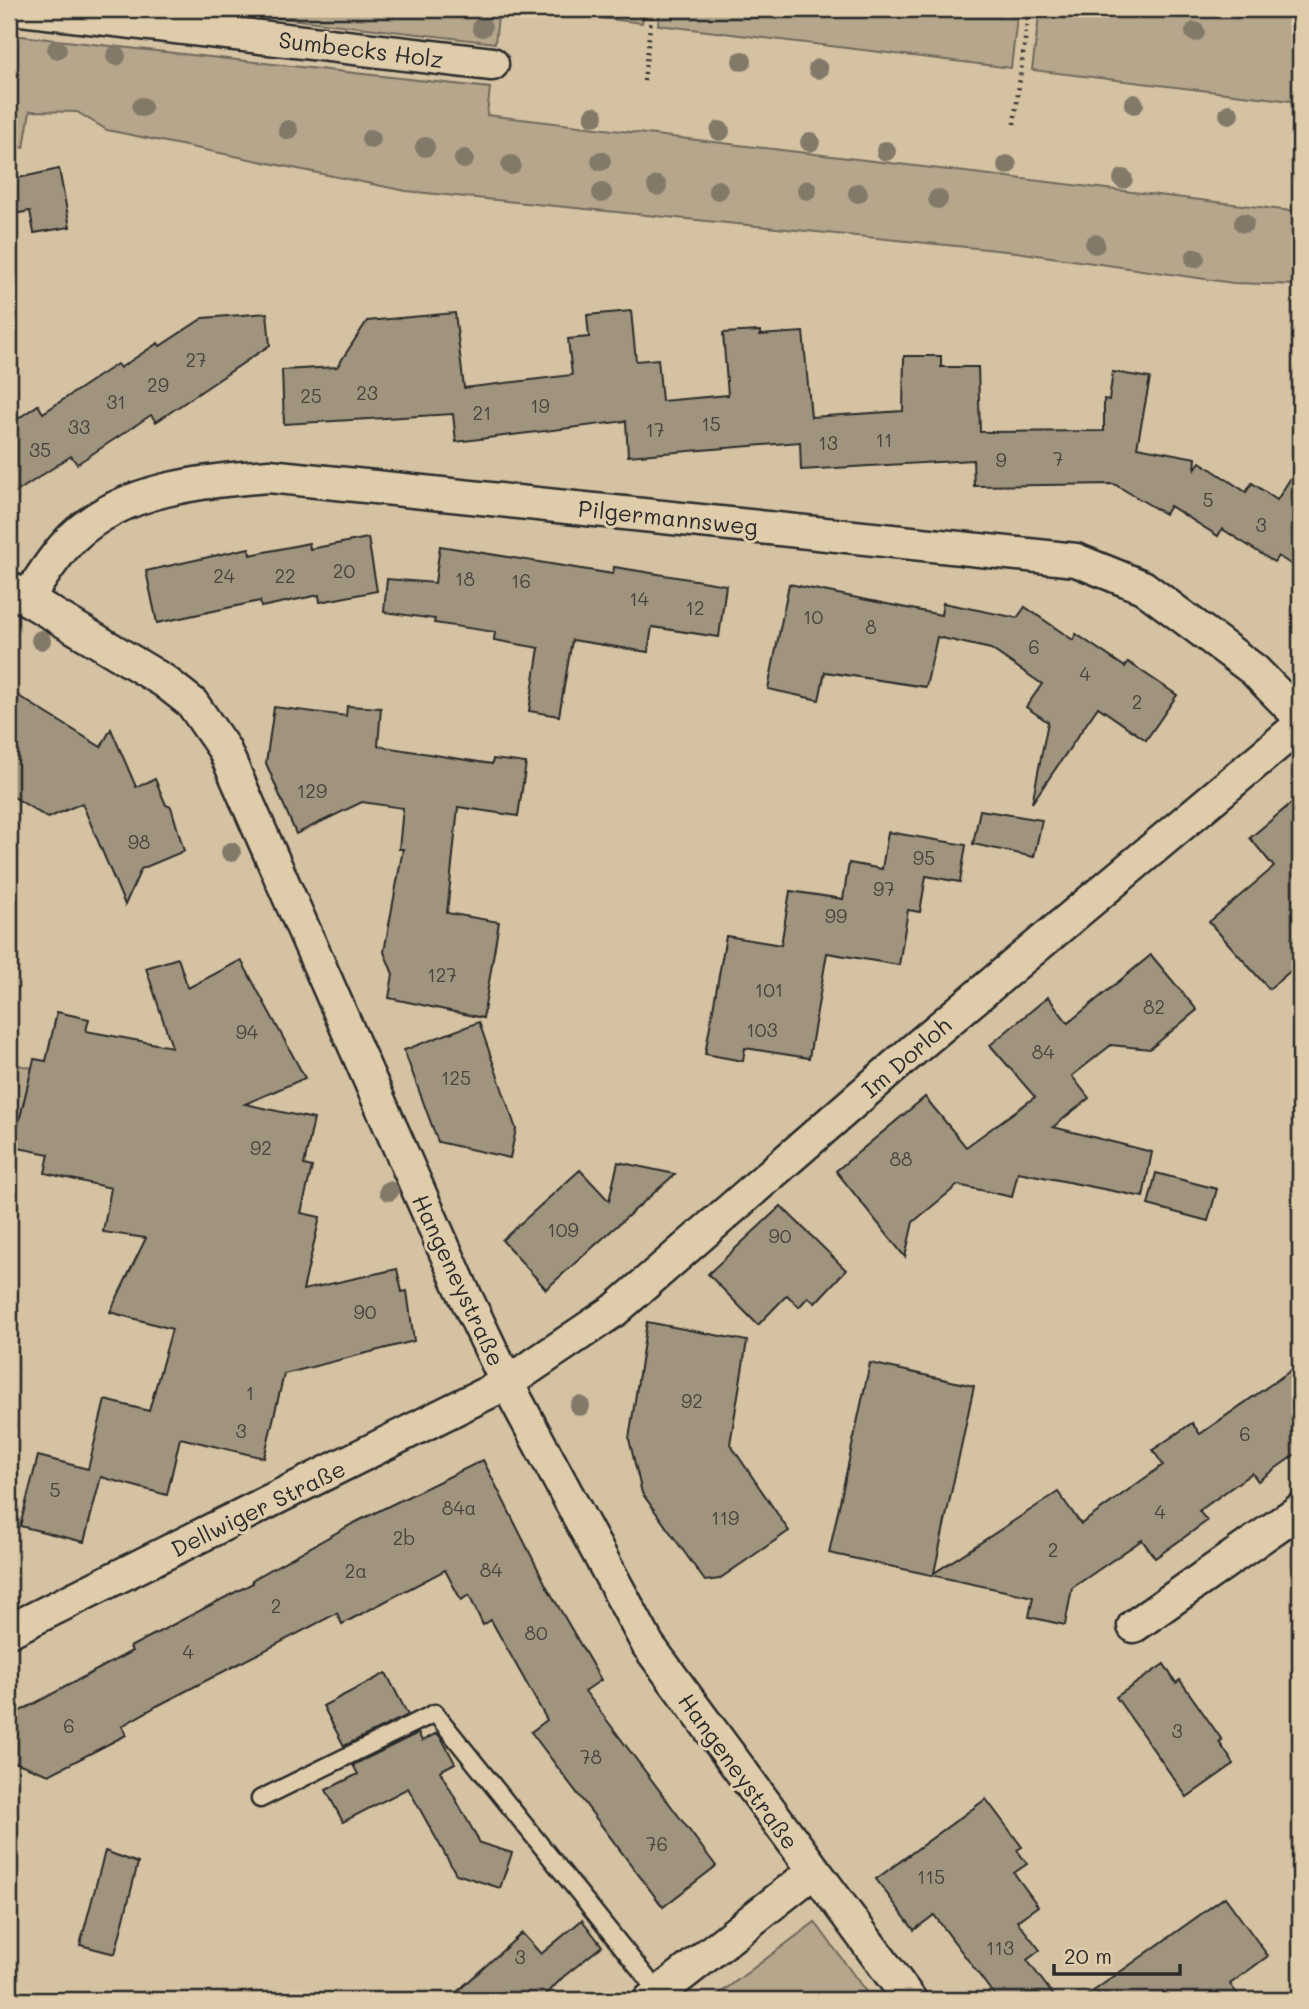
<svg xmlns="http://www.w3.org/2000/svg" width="1309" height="2009" font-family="Mali,sans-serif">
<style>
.green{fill:#b5a68c;stroke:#70685c;stroke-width:2}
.building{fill:#a0947e;stroke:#2b2b2b;stroke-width:2}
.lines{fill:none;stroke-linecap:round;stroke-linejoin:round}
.lane-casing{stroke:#2b2b2b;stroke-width:21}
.street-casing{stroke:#2b2b2b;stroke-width:37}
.path{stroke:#2b2b2b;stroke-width:4.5;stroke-dasharray:2 5;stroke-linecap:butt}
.lane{stroke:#dfccaa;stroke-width:16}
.street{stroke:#dfccaa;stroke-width:32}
.tree{fill:#837969}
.labels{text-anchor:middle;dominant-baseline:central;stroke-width:6;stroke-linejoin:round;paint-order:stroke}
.number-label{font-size:19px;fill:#484540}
.street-label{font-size:23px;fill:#2b2b2b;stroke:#dfccaa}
</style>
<rect width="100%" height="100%" fill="#d4c2a2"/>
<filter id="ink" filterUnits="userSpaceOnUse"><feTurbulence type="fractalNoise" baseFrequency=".0143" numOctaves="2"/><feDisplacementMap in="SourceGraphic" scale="14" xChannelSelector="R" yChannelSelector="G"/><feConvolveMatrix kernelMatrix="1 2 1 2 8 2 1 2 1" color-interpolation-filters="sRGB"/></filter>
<g filter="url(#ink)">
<g class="green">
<polygon points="204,9 499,9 495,43"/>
<polygon points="524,9 644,9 642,23"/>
<polygon points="660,9 1018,9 1011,68 658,25"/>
<polygon points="1040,9 1300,9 1300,102 1032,70"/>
<polygon points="12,35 490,88 487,115 1300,212 1300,285 1233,283 1016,252 406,191 107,130 77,112 30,111 24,148 9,146 9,40"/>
<polygon points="9,1063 32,1068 13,1147 9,1146"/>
<polygon points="815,1922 872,2000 711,2000"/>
</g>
<g class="building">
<polygon points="59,169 70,227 34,233 30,211 9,215 9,180"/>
<polygon points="631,311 636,361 658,359 662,401 728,395 723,333 760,331 760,335 803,332 811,417 903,411 904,356 941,356 941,367 978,367 980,432 1104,431 1104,399 1109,400 1113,372 1150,378 1137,447 1196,458 1195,469 1200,462 1246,492 1252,483 1277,500 1300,463 1300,570 1278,556 1274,562 1222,529 1218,536 1170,506 1165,514 1114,484 974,486 973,460 801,470 800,442 628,456 626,421 456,442 453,414 284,424 282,370 337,367 367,321 455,313 464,388 572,375 568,339 589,337 587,315"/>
<polygon points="267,313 270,345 156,422 151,415 77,464 71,456 9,497 9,425 38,405 43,413 117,364 120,368 158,343 160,346 203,318"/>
<polygon points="368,538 377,591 320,602 319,595 261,607 260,601 157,623 146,571 249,548 250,555 309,543 310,549"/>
<polygon points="440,546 613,574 614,567 726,585 719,637 652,627 648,652 572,640 559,716 529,711 539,648 494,640 495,632 434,623 435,619 384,612 387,579 435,583"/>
<polygon points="789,584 941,615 943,603 1017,618 1025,607 1073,640 1076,634 1125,667 1128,662 1177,695 1146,740 1098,707 1032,803 1048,722 1026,707 1042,684 991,649 937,637 926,687 825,672 819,700 768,689"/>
<polygon points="9,690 101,747 111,729 136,787 155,779 166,805 171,807 184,851 141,869 125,905 82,803 48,818 9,794"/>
<polygon points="347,706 381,708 378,746 492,764 493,759 526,763 518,816 458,807 447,913 499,922 483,1018 389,998 393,974 384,952 403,849 399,849 403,808 362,802 296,834 266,763 274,707 346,716"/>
<polygon points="1300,796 1300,963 1269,989 1209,922 1274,867 1250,838"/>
<polygon points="980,810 1042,820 1034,857 973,844"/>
<polygon points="888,832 966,845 960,882 926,876 920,912 908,910 899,965 827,953 809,1058 745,1048 743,1061 705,1054 726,936 781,945 790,891 843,899 849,863 882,869"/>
<polygon points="1151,955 1197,1010 1150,1049 1111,1045 1072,1076 1089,1098 1053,1127 1152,1152 1143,1197 1018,1172 1012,1197 958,1185 913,1222 905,1257 836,1171 925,1097 966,1147 1035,1097 990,1045 1048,997 1068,1023"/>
<polygon points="178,958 188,988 241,960 305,1078 245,1104 314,1119 304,1165 312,1167 301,1213 320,1217 303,1290 397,1269 402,1292 407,1291 414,1341 284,1374 264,1458 180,1438 167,1495 101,1477 84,1542 20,1526 38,1456 88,1469 105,1400 149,1411 172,1329 110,1312 146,1238 103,1232 111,1188 45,1173 49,1154 13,1147 34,1059 46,1061 57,1012 89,1019 86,1031 172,1047 146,968"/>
<polygon points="479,1022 516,1129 510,1158 438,1142 404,1050"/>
<polygon points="618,1162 675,1174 546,1289 502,1240 580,1170 609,1201"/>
<polygon points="1156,1173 1217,1189 1208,1221 1148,1205"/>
<polygon points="781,1206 846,1270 815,1303 808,1297 799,1307 787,1295 758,1325 708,1274"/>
<polygon points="647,1322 747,1341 730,1444 789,1531 719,1579 705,1581 642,1493 629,1439"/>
<polygon points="870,1363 974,1386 934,1573 1058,1492 1081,1524 1163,1465 1153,1450 1192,1423 1200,1434 1300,1364 1300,1451 1258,1481 1252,1473 1199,1511 1207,1521 1155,1558 1142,1540 1072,1588 1065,1625 1029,1617 1033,1597 829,1553"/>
<polygon points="483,1460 547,1587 601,1680 585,1691 716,1866 663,1907 531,1732 547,1720 491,1620 483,1625 469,1595 461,1600 445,1570 342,1624 337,1613 157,1706 122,1726 126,1735 49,1775 9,1760 9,1717 132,1651 130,1647 253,1583 252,1580 354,1523"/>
<polygon points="1164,1664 1176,1683 1180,1680 1222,1740 1219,1742 1234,1764 1187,1797 1116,1697"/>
<polygon points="386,1673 408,1715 344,1746 323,1706"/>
<polygon points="418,1733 422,1741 437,1733 442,1739 455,1763 440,1771 480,1843 512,1853 500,1888 456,1874 408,1788 343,1822 326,1790 358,1774 353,1765"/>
<polygon points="986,1799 1022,1847 1017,1850 1027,1864 1014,1873 1038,1906 1017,1921 1040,1950 1027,1960 1057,2000 998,2000 934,1915 914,1930 876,1879"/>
<polygon points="105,1851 138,1863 115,1954 80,1945"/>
<polygon points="1225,1897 1268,1956 1230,1984 1242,2000 1081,2000"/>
<polygon points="582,1920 602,1946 563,1977 541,2000 448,2000 522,1933 541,1954"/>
</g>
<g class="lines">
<g class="lane-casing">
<polyline id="lane" points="260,1799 435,1713 659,1993"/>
</g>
<g class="street-casing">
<g id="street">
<polyline points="21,9 492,64"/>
<polyline points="9,588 164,681 192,703 224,749 461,1287 507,1383 648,1645 910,2000"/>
<path d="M27,599C40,579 55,555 72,538C123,488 203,481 269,476L1076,560L1143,587L1254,670L1300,717"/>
<polyline points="1134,1626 1300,1510"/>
<polyline points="9,1631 507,1383 615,1310 918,1046 1300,725"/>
<polyline points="650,2000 813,1872"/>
</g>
</g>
<g class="path">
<polyline points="644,81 652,9"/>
<polyline points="1014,124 1029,9"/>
</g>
<use href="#lane" class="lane"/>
<use href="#street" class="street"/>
</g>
<g class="tree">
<circle cx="482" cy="27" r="10"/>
<circle cx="1195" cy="32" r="10"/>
<circle cx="57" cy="49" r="10"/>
<circle cx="116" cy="56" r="10"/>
<circle cx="742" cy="61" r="10"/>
<circle cx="818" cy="69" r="10"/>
<circle cx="1134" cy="104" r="10"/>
<circle cx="142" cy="107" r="10"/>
<circle cx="1229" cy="114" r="10"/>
<circle cx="594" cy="116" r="10"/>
<circle cx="288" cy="130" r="10"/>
<circle cx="720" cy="131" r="10"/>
<circle cx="371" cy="139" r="10"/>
<circle cx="810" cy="142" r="10"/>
<circle cx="425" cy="147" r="10"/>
<circle cx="886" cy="151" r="10"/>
<circle cx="464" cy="159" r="10"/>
<circle cx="601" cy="161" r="10"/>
<circle cx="511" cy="165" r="10"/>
<circle cx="1007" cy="165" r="10"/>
<circle cx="1123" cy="179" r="10"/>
<circle cx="657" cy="186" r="10"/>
<circle cx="718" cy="190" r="10"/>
<circle cx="807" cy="190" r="10"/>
<circle cx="602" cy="193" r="10"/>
<circle cx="858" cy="193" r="10"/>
<circle cx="938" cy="199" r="10"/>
<circle cx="1244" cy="223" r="10"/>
<circle cx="1095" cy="244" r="10"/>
<circle cx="1195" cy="258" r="10"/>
<circle cx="41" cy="640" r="10"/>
<circle cx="231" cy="852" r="10"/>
<circle cx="389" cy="1191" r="10"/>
<circle cx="580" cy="1406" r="10"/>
</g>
</g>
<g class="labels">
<g class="number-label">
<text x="196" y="359">27</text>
<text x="158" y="384">29</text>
<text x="367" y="392">23</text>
<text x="311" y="395">25</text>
<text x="116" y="401">31</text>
<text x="540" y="405">19</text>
<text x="482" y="412">21</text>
<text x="711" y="423">15</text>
<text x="79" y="426">33</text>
<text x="655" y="429">17</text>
<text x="884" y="439">11</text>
<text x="828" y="442">13</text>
<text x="40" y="449">35</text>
<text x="1058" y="458">7</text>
<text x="1001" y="459">9</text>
<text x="1208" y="499">5</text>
<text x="1261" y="524">3</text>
<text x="344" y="570">20</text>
<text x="224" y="575">24</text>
<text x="285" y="575">22</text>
<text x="465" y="578">18</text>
<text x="521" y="580">16</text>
<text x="639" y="598">14</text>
<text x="695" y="607">12</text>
<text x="813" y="616">10</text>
<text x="871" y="626">8</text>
<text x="1034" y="646">6</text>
<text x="1085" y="673">4</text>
<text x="1137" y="701">2</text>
<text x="312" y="790">129</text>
<text x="139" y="841">98</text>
<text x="924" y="857">95</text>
<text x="884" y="888">97</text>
<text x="836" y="915">99</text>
<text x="442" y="974">127</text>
<text x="769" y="989">101</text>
<text x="1154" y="1006">82</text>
<text x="762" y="1029">103</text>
<text x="247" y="1031">94</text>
<text x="1043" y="1051">84</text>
<text x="456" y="1077">125</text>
<text x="261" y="1147">92</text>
<text x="901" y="1158">88</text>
<text x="563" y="1229">109</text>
<text x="780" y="1235">90</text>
<text x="365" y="1311">90</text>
<text x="250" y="1392">1</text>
<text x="692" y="1400">92</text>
<text x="241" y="1430">3</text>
<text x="1245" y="1433">6</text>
<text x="55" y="1489">5</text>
<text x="459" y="1507">84a</text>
<text x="1160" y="1511">4</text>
<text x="725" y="1517">119</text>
<text x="404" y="1537">2b</text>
<text x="1053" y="1549">2</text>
<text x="491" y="1569">84</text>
<text x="356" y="1570">2a</text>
<text x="276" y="1605">2</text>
<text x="536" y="1632">80</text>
<text x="188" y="1651">4</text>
<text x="69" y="1725">6</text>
<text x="1177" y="1730">3</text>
<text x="591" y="1756">78</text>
<text x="657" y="1843">76</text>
<text x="931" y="1876">115</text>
<text x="1000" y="1947">113</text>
<text x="520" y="1956">3</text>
</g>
<g class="street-label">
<text transform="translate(361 49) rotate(7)">Sumbecks Holz</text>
<text transform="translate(668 517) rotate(6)">Pilgermannsweg</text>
<text transform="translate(906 1057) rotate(-41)">Im Dorloh</text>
<text transform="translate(459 1280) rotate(65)">Hangeneystraße</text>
<text transform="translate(258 1508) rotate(-26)">Dellwiger Straße</text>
<text transform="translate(739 1771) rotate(54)">Hangeneystraße</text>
</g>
</g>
<rect width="1309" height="2009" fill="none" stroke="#dfccaa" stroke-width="35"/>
<rect x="18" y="18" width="1274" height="1974" fill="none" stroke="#2b2b2b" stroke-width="2.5" filter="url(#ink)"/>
<path d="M1054 1964v10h126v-10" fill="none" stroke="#2b2b2b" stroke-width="3.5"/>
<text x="1064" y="1964" font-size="21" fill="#2b2b2b" stroke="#dfccaa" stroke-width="5" paint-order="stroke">20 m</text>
</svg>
